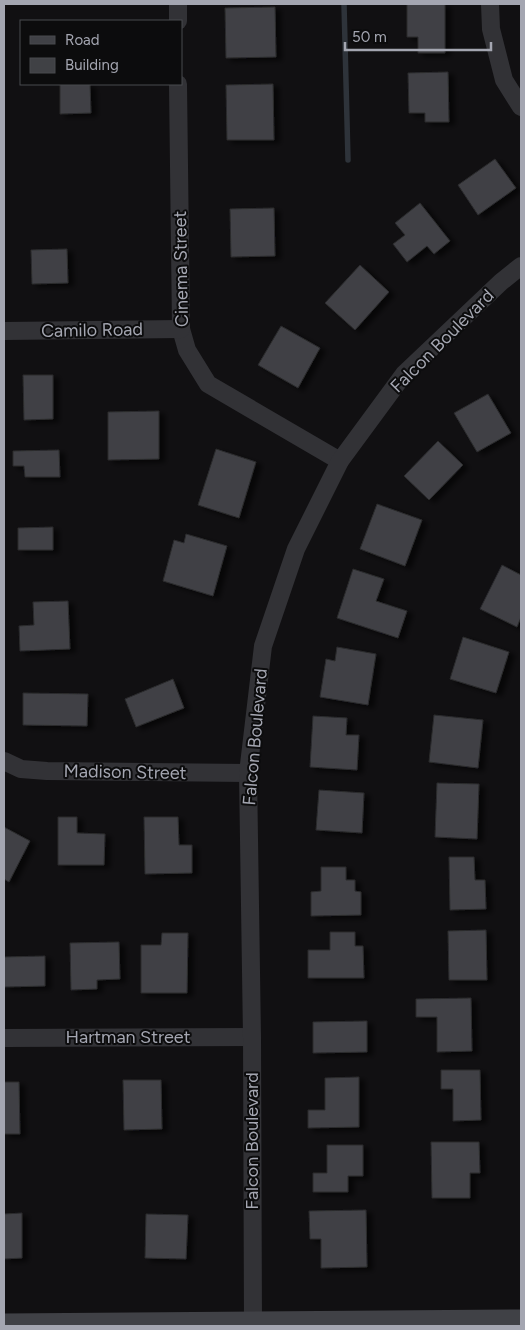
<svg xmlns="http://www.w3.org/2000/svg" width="525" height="1330" font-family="Figtree,sans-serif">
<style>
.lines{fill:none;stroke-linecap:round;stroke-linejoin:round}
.stream{stroke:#2e333a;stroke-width:5.5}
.building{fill:#404145;stroke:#2b2b2d;filter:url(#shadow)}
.minor{stroke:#323236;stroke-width:18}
.secondary{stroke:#404146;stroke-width:25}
.labels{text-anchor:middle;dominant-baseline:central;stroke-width:4;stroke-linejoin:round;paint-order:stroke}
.street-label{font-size:18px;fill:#a4a6b1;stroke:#0c0c0d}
</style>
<defs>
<filter id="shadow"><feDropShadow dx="5.5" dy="3" stdDeviation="2.5" flood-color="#0009"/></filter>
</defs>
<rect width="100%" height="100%" fill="#111012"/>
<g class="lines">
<polyline class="stream" points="344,4 348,160"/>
</g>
<g class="building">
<polygon points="407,4 445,4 445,53 418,53 418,37 407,37"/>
<polygon points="275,7 276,57 226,58 225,8"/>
<polygon points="448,72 449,122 425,122 425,113 409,113 408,73"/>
<polygon points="60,84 90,84 91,113 60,114"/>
<polygon points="273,84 274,140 227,140 226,85"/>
<polygon points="495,159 516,188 478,215 458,185"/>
<polygon points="420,203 450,241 434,254 427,246 407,262 393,244 405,235 395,223"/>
<polygon points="274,208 275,256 231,257 230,209"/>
<polygon points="67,249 68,283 32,284 31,250"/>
<polygon points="360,265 389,292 355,330 325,303"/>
<polygon points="281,326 320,348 298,388 258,365"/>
<polygon points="23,375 53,375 53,419 24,420"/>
<polygon points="488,394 511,433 477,452 454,413"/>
<polygon points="159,411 159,459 108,460 108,412"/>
<polygon points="438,441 463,465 429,500 404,476"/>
<polygon points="216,449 256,462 239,518 198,505"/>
<polygon points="59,450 60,477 25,477 24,466 13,466 13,451"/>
<polygon points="377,504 422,520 405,566 360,549"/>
<polygon points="53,527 53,550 18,550 18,528"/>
<polygon points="186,534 227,546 213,596 163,581 174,540 184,543"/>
<polygon points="502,565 521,575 521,617 517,627 480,609"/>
<polygon points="353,569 384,579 376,601 407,611 398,638 337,618"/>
<polygon points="68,601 70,649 20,651 19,626 34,625 33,602"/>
<polygon points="463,637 509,652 496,693 450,679"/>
<polygon points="337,647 376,654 368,705 320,697 326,659 335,661"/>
<polygon points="173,679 184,708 136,727 125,699"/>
<polygon points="23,693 88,694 87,726 23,725"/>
<polygon points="434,715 483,720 478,768 429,762"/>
<polygon points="313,716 347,718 346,735 359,735 357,770 310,767"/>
<polygon points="437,783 479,784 477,839 435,837"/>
<polygon points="319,790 364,793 362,833 316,830"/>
<polygon points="58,817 77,817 77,833 105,834 104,865 58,865"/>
<polygon points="144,817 178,817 179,845 192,845 192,873 145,874"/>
<polygon points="4,827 30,841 9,882 4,879"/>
<polygon points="449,857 474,857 475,880 485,880 486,909 450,910"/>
<polygon points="321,867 346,867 346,880 355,880 355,891 361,892 361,915 311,916 311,892 321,891"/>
<polygon points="486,930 487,980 449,980 448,931"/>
<polygon points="330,932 355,932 355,946 363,946 364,978 308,978 308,950 330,950"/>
<polygon points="162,933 188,933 187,993 141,993 141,945 161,945"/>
<polygon points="119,942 120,979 97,980 97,989 71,990 70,943"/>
<polygon points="45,956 45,986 4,987 4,957"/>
<polygon points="471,998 472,1051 437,1052 437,1017 416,1017 416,999"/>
<polygon points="367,1021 367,1052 313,1053 313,1022"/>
<polygon points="441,1070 480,1070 481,1120 453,1121 453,1089 441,1089"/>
<polygon points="359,1077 359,1127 308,1128 308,1110 325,1110 325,1078"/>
<polygon points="123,1080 161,1080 162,1129 124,1130"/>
<polygon points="4,1082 19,1082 20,1134 4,1134"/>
<polygon points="431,1142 479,1142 480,1173 470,1173 470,1198 432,1198"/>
<polygon points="327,1145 363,1145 363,1176 348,1176 348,1192 313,1192 313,1173 327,1173"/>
<polygon points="366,1210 367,1267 321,1268 321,1239 310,1239 309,1211"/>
<polygon points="22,1213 22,1258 4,1259 4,1214"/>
<polygon points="146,1214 188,1215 186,1259 145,1258"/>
</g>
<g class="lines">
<g class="minor">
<polyline points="178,4 178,21"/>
<polyline points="490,4 491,29 504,80 521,107"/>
<polyline points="178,84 181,329 187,350 208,384 340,461"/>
<polyline points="4,331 181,329"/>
<polyline points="4,761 21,769 47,771 248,773"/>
<polyline points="4,1038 252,1037"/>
<polyline points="253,1326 252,1037 248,773 263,646 296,549 340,461 404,374 501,282 521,266"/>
</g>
<polyline class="secondary" points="4,1326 521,1322"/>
</g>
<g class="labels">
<g class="street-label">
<text transform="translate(181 269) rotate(-91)">Cinema Street</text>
<text transform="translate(92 330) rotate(-1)">Camilo Road</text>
<text transform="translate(442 341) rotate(-45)">Falcon Boulevard</text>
<text transform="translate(255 737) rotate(-85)">Falcon Boulevard</text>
<text transform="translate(125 772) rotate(1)">Madison Street</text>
<text x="128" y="1037">Hartman Street</text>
<text transform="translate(252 1141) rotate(-90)">Falcon Boulevard</text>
</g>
</g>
<rect width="525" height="1330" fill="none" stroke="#a4a6b1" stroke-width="10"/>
<rect x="20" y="20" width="162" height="65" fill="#0c0c0d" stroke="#494a4f"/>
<rect x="30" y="36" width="25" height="8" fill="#404146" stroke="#494a4f"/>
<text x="65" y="45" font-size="15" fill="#a4a6b1">Road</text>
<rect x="30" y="58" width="25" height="15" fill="#404145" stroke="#494a4f"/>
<text x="65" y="70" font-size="15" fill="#a4a6b1">Building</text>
<path d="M345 42v8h146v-8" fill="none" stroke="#a4a6b1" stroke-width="2.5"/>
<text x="352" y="42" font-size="15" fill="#a4a6b1" stroke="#0c0c0d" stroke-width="4" paint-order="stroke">50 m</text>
</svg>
